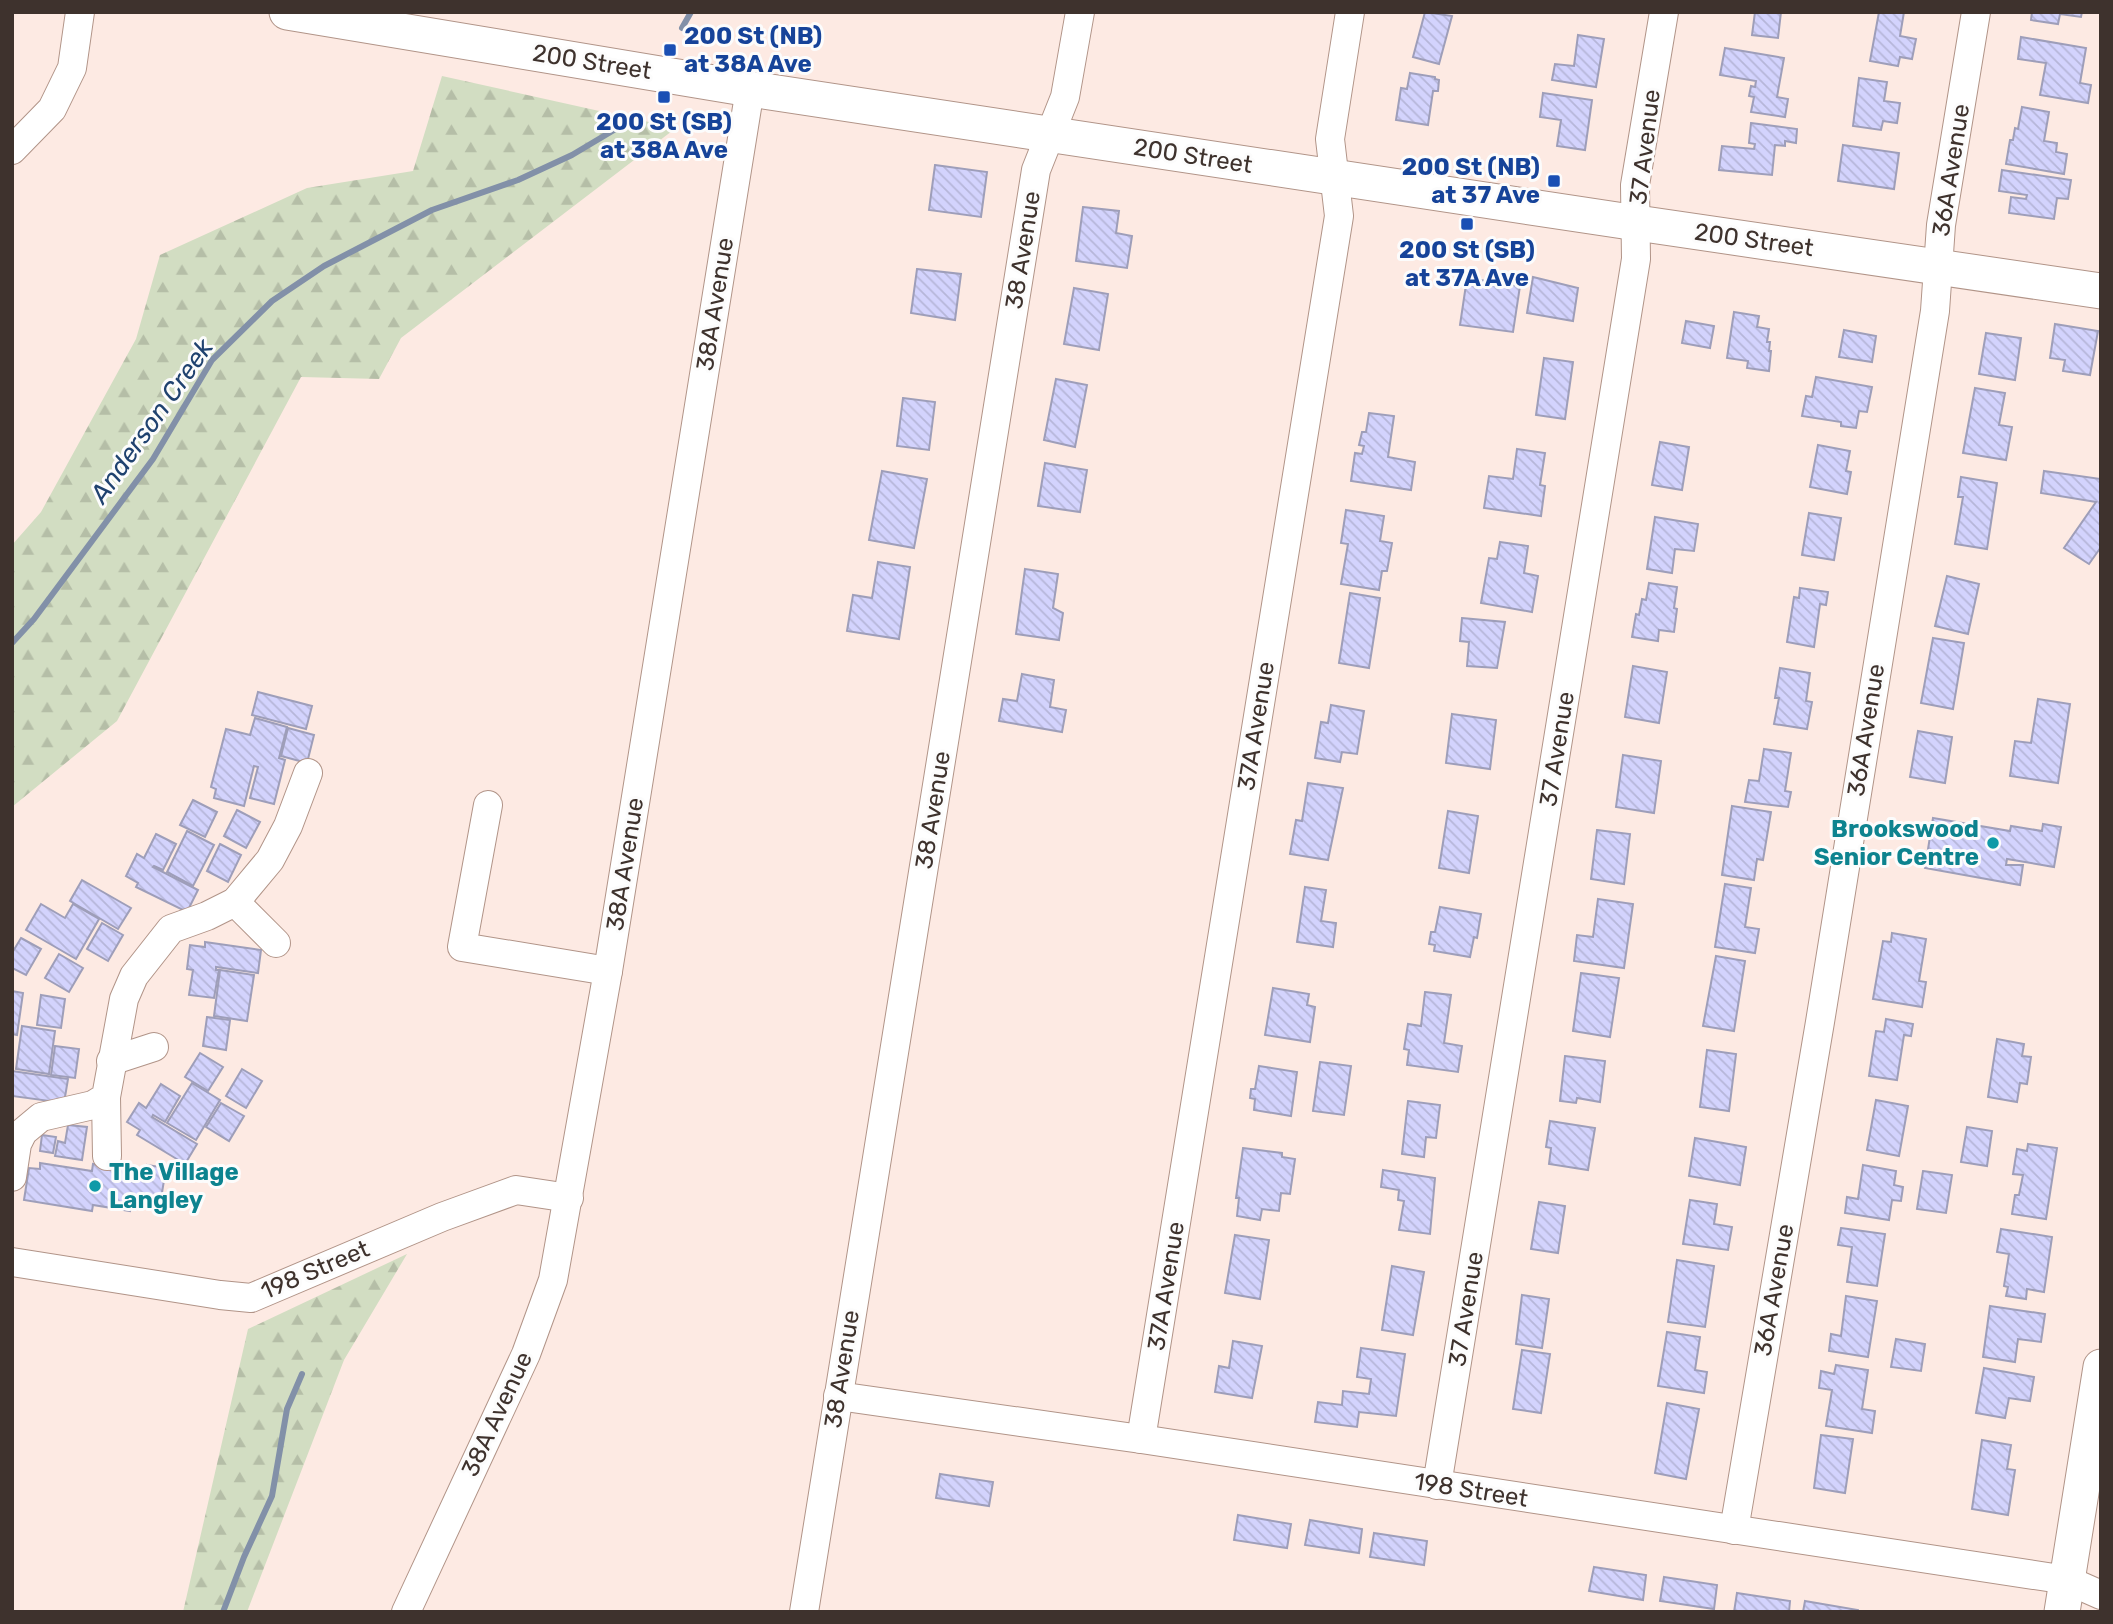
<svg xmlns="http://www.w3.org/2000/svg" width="2113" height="1624" font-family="Rubik,sans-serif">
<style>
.forest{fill:url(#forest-firs)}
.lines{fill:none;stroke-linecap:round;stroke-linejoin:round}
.stream{stroke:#8290a8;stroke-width:6}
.building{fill:url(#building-back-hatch);stroke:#9e9eb9;stroke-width:2}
.minor-casing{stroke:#b19488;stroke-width:30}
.major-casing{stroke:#b19488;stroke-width:37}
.minor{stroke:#fff;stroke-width:28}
.major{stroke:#fff;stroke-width:35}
.transit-dot{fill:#1a4fb4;stroke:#fcfcfc;stroke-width:2.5}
.culture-dot{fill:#0f9aa8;stroke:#fcfcfc;stroke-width:2.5}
.labels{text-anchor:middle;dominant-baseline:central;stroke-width:6;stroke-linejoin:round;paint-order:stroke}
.transit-label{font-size:24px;font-weight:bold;fill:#164399;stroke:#fcfcfc}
.street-label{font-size:24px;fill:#3e322d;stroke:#fcfcfc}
.culture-label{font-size:24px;font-weight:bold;fill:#0d838f;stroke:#fcfcfc;text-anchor:end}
.water-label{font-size:26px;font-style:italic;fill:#1f426f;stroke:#fcfcfc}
</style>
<defs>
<pattern id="forest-firs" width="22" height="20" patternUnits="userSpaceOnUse" patternTransform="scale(1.75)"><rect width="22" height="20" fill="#d2ddc2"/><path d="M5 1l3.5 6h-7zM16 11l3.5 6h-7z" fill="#b5bea7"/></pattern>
<pattern id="building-back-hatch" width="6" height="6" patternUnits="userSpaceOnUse" patternTransform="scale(1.75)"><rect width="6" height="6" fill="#d3d3fd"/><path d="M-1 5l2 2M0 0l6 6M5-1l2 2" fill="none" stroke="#b6b6d9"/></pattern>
</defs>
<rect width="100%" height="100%" fill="#fdeae3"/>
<g class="forest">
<polygon points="442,76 676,128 401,338 379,379 301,377 117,721 12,807 12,545 41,512 136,339 160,255 307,188 413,171"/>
<polygon points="407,1254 344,1360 247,1612 183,1612 248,1329"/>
</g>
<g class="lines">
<g class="stream">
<polyline points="682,28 691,12"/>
<polyline points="12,643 34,619 153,459 212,360 272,301 324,266 432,210 518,180 572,155 619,127"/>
<polyline points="223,1612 244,1557 272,1496 287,1409 302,1374"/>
</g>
</g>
<g class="building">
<polygon points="1425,12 1452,16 1439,64 1413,57"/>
<polygon points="1755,12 1781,12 1778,38 1752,35"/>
<polygon points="1879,12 1904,12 1900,36 1916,39 1912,59 1900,57 1898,66 1870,61"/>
<polygon points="2032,12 2082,12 2081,17 2060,14 2058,24 2031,20"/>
<polygon points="1578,35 1604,39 1596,87 1552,80 1555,64 1574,66"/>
<polygon points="2021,37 2086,48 2080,83 2091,85 2088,103 2040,95 2046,63 2018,59"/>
<polygon points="1725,48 1784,58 1777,97 1788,99 1785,117 1751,112 1754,97 1749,96 1751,86 1755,87 1756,81 1720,75"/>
<polygon points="1410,73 1435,77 1435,79 1439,80 1438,91 1433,91 1428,125 1396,120 1401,88 1407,89"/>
<polygon points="1859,78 1887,82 1884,101 1900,103 1897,123 1883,121 1881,130 1853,126"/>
<polygon points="1543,93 1592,100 1585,150 1557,146 1561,120 1540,117"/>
<polygon points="2022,107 2049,112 2044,141 2057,143 2056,152 2067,154 2064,174 2006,164 2010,140 2013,140 2015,128 2018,129"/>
<polygon points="1751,123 1797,129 1796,143 1785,141 1785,146 1775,145 1772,175 1719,170 1722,146 1754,149 1755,144 1749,143"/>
<polygon points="1843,145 1899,153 1894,189 1838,181"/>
<polygon points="935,165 987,172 981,217 929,210"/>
<polygon points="2002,170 2071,180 2068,199 2057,198 2054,219 2009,213 2011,197 2026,199 2027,195 1999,191"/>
<polygon points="1083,207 1119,211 1116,233 1132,236 1127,268 1076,261"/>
<polygon points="917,269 961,274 955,320 911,313"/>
<polygon points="1533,277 1578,288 1573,321 1527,313"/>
<polygon points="1467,278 1520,286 1513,332 1460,325"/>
<polygon points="1074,288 1108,294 1099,350 1064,344"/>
<polygon points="1734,312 1759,316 1757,327 1769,329 1767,342 1770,342 1769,351 1771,351 1769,371 1747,368 1748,361 1727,358"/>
<polygon points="1686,321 1714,326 1710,348 1682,343"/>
<polygon points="2055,324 2098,331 2090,375 2063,371 2065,360 2050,358"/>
<polygon points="1844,330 1876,336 1872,362 1839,357"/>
<polygon points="1986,333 2021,338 2015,380 1979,374"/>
<polygon points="1544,358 1573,362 1565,419 1536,415"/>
<polygon points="1816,377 1872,387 1867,412 1859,411 1856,428 1841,426 1841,422 1802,416 1806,396 1812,397"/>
<polygon points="1056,379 1087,385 1075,447 1044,440"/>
<polygon points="1975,388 2005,393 1999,425 2012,427 2006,460 1963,453"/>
<polygon points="903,398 935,402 929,450 897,446"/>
<polygon points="1369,413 1394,416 1388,457 1415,462 1411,490 1351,481 1355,453 1362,454 1364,446 1359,445 1362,432 1366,432"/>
<polygon points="1660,442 1689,447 1682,490 1652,485"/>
<polygon points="1818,445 1850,451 1846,471 1851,472 1847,494 1810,487"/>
<polygon points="1517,449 1545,453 1540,485 1545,486 1541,516 1484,508 1489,476 1513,479"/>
<polygon points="1045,463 1087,470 1080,512 1038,506"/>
<polygon points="882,471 927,479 914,548 869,540"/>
<polygon points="2044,471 2101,479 2101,547 2089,564 2064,548 2096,502 2041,493"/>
<polygon points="1961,477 1997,483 1987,549 1955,544 1963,497 1958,497"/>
<polygon points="1346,510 1384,516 1380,541 1392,543 1387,571 1382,571 1379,590 1341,584 1348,544 1341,543"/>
<polygon points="1809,513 1841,518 1834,560 1802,555"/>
<polygon points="1655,517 1698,524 1694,551 1675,549 1672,573 1647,569"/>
<polygon points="1500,542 1528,546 1524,573 1538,576 1532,612 1481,603 1489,558 1497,559"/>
<polygon points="878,562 910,567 899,639 847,631 853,595 872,598"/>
<polygon points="1025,569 1058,574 1053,608 1063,613 1059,640 1016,634"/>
<polygon points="1947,576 1979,584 1968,634 1935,626"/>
<polygon points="1649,583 1677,587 1674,608 1677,609 1674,632 1659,630 1658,641 1632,637 1636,614 1639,615 1642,599 1646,600"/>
<polygon points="1800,588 1828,592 1826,605 1820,604 1814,647 1787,642 1794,597 1799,598"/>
<polygon points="1350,593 1380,598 1369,668 1339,663"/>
<polygon points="1462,618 1505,622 1497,668 1467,666 1469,642 1460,641"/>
<polygon points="1933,638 1964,643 1953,709 1921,703"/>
<polygon points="1633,666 1667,672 1659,723 1625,717"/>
<polygon points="1780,668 1810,673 1806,701 1812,702 1807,729 1774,724 1779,698 1775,698"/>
<polygon points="1022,674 1054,680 1050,707 1066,710 1062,732 999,721 1003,699 1017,701"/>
<polygon points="258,692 312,706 306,729 252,715"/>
<polygon points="2038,699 2070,704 2058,783 2010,776 2015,741 2031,743"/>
<polygon points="1331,705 1364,711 1357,754 1342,752 1340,762 1315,758 1321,722 1328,723"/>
<polygon points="1452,714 1496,720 1490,769 1446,763"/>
<polygon points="255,718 287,727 279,758 285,760 274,804 250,798 258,767 254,766 244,806 214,798 216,789 211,787 226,729 250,735"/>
<polygon points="288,728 314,735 307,763 281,756"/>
<polygon points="1918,731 1952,737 1945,783 1910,777"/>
<polygon points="1764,749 1791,753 1785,791 1791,792 1788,807 1745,802 1749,780 1759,781"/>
<polygon points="1623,755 1661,761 1654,813 1616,807"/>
<polygon points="1308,783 1343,788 1328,860 1290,854 1296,820 1302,821"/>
<polygon points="193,800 217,812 205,837 180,825"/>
<polygon points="1732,806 1771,812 1763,860 1757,859 1754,880 1722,875"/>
<polygon points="237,810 260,822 246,848 224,836"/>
<polygon points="1448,811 1478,816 1469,873 1439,868"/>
<polygon points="1933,818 2010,831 2011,826 2042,831 2043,824 2061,827 2054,867 2007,859 2006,865 2023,865 2020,885 1925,868"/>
<polygon points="1597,830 1630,834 1624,884 1591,879"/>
<polygon points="187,831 214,845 193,886 167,872"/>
<polygon points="156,834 176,844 163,870 154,866 153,867 198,890 187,912 136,887 138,883 126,876 137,854 144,858"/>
<polygon points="220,844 241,855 228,882 207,871"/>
<polygon points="82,880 131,908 118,929 70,901"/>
<polygon points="1725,884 1751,888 1745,927 1759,929 1755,953 1715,947"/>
<polygon points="1305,887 1326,890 1321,921 1336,923 1333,947 1297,942"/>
<polygon points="1598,899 1633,904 1624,968 1574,961 1577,935 1593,937"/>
<polygon points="41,904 65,918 73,904 99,919 76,959 26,930"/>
<polygon points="1440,907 1481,914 1477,938 1474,937 1470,957 1434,951 1435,945 1429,944 1431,932 1435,932"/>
<polygon points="102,923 123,935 108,961 87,949"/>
<polygon points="1892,933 1926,939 1919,981 1926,982 1922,1007 1873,999 1883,941 1891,942"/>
<polygon points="21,938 41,949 26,975 12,968 12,953"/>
<polygon points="205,942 261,950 258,973 216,967 216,970 219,970 214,998 189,995 193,970 187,969 190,945 205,947"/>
<polygon points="59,954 83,968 69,992 45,978"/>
<polygon points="1716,956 1745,961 1734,1031 1703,1026"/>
<polygon points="220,970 254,975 247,1021 214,1016"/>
<polygon points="1581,973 1619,978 1610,1037 1573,1031"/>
<polygon points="1273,988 1309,994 1307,1005 1315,1007 1310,1042 1265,1035"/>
<polygon points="12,991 23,993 17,1035 12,1034"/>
<polygon points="1425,992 1451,995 1444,1043 1462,1046 1458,1072 1407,1065 1409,1050 1404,1049 1408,1024 1421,1026"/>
<polygon points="41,995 65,999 61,1028 37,1025"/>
<polygon points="207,1017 230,1020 226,1050 203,1046"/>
<polygon points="1886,1019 1913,1024 1911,1036 1904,1035 1897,1080 1869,1076 1876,1031 1884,1032"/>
<polygon points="22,1026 55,1031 49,1074 16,1069"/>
<polygon points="1997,1039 2024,1044 2022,1056 2031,1057 2027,1084 2020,1083 2017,1102 1988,1097"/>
<polygon points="55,1046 79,1049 75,1078 51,1075"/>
<polygon points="1707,1050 1736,1054 1729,1111 1700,1107"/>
<polygon points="200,1053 223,1067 208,1091 185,1077"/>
<polygon points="1565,1056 1605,1061 1600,1102 1577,1098 1576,1103 1560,1101"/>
<polygon points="1320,1062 1351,1066 1344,1115 1313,1111"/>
<polygon points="1259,1066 1297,1072 1291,1116 1254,1110 1255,1099 1250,1098 1251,1089 1255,1089"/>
<polygon points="242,1069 262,1081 246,1108 226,1096"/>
<polygon points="12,1071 68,1079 64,1103 12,1096"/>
<polygon points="192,1083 220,1100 196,1140 167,1123"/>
<polygon points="161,1084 180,1096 165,1122 153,1115 152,1117 197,1144 185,1164 137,1135 140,1130 127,1122 139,1103 146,1108"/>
<polygon points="1876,1100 1908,1106 1899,1156 1867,1150"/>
<polygon points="1408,1101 1440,1105 1436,1138 1426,1137 1424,1157 1402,1154"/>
<polygon points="221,1103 244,1116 229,1141 206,1127"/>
<polygon points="1550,1121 1595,1128 1588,1170 1549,1164 1551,1148 1546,1147"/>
<polygon points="68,1125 87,1127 82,1160 55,1156 58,1141 65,1143"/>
<polygon points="1967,1127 1992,1131 1987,1166 1961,1162"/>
<polygon points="42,1135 56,1137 53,1153 40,1151"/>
<polygon points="1695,1138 1746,1147 1740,1185 1689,1176"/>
<polygon points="2028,1144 2057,1148 2046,1219 2012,1214 2015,1195 2019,1195 2023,1175 2013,1174 2017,1149 2027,1151"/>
<polygon points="1243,1148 1282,1153 1282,1157 1295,1159 1290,1194 1281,1193 1279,1211 1262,1209 1260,1220 1237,1216 1239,1198 1236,1198"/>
<polygon points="40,1163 92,1171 93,1164 146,1172 147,1165 166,1168 159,1211 140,1208 141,1201 132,1199 130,1211 93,1205 92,1211 24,1200 29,1168 40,1169"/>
<polygon points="1863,1165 1896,1171 1894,1185 1903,1187 1901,1201 1892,1200 1889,1220 1845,1213 1847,1197 1858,1199"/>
<polygon points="1383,1170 1435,1178 1430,1234 1399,1230 1404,1201 1398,1200 1399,1190 1381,1187"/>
<polygon points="1923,1171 1952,1175 1946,1213 1917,1209"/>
<polygon points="1690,1200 1717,1204 1714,1224 1732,1227 1728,1250 1683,1244"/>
<polygon points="1539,1202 1565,1206 1558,1253 1531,1249"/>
<polygon points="1841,1228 1885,1234 1877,1286 1847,1282 1852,1247 1838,1245"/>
<polygon points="2001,1229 2052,1237 2044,1292 2027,1289 2026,1299 2006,1296 2008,1287 2004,1286 2009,1254 1997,1252"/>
<polygon points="1235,1235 1269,1240 1260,1299 1225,1293"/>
<polygon points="1677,1260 1714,1266 1705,1327 1668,1322"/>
<polygon points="1392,1266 1424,1272 1413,1335 1382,1330"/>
<polygon points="1522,1295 1549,1299 1542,1348 1516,1344"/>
<polygon points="1846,1296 1877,1301 1868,1357 1829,1351 1831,1334 1841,1336"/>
<polygon points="1990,1306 2045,1314 2041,1342 2018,1339 2015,1362 1983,1357"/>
<polygon points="1667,1332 1700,1337 1695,1370 1707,1372 1704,1393 1658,1386"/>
<polygon points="1896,1339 1925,1344 1921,1371 1891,1367"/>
<polygon points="1233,1341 1262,1346 1252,1398 1215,1392 1219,1366 1229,1368"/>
<polygon points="1361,1348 1405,1354 1396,1416 1359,1412 1357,1427 1315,1422 1318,1402 1342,1405 1343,1391 1369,1394 1371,1379 1357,1377"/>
<polygon points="1522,1350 1550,1354 1541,1413 1513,1409"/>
<polygon points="1836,1365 1868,1370 1862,1409 1875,1411 1872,1433 1826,1426 1832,1390 1819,1388 1821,1371 1834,1374"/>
<polygon points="1984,1368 2034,1377 2030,1401 2009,1398 2005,1418 1976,1413"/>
<polygon points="1667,1403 1699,1409 1686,1479 1655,1473"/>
<polygon points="1821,1435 1853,1439 1845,1493 1814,1488"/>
<polygon points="1982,1440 2011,1445 2007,1469 2015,1470 2008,1515 1972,1509"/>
<polygon points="940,1474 993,1482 989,1506 936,1498"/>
<polygon points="1238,1515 1291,1524 1287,1548 1234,1540"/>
<polygon points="1310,1520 1362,1529 1359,1553 1305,1545"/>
<polygon points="1374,1533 1427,1541 1424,1565 1370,1557"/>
<polygon points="1594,1567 1646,1575 1643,1600 1589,1591"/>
<polygon points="1664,1577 1717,1585 1714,1609 1660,1601"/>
<polygon points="1737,1593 1790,1601 1789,1612 1734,1612"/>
<polygon points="1805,1601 1858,1610 1858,1612 1803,1612"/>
</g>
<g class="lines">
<g class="minor-casing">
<g id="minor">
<polyline points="12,150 52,109 72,68 80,12"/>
<polyline points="488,805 462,947 608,971"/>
<polyline points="235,902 276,943"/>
<polyline points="111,1061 154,1047"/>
<polyline points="106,1097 107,1156"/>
<polyline points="12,1177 17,1144 23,1132 41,1117 93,1105 106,1097 124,999 134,976 171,929 207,916 235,902 270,860 288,826 308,773"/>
<polyline points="12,1262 220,1295 251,1298 442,1217 516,1190 569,1198"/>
<polyline points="838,1396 1141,1439 2067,1580 2101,1595"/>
<polyline points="1141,1439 1339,216 1330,139 1350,12"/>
<polyline points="1437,1485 1636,259 1635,185 1664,12"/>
<polyline points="1734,1530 1820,1022 1935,311 1941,225 1976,12"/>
<polyline points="406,1612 526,1354 553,1280 608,971 750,89"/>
<polyline points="804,1612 1036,170 1065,97 1080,12"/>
</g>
</g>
<g class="major-casing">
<g id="major">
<polyline points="287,12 750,89 1637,223 2101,291"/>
<polyline points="2062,1612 2101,1367"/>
</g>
</g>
<use href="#minor" class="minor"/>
<use href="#major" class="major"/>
</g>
<g class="transit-dot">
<rect x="663" y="43" width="14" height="14" rx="3.5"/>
<rect x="657" y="90" width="14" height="14" rx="3.5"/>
<rect x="1547" y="174" width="14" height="14" rx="3.5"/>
<rect x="1460" y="217" width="14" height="14" rx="3.5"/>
</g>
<g class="culture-dot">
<circle cx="1993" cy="843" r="7"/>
<circle cx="95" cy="1186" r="7"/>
</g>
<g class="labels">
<g class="transit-label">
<text x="684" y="36" text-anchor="start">200 St (NB)<tspan x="684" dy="28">at 38A Ave</tspan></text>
<text x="664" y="122">200 St (SB)<tspan x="664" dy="28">at 38A Ave</tspan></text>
<text x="1540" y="167" text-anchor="end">200 St (NB)<tspan x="1540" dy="28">at 37 Ave</tspan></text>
<text x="1467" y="250">200 St (SB)<tspan x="1467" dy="28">at 37A Ave</tspan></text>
</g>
<g class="street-label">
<text transform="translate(592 62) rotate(9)">200 Street</text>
<text transform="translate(1645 147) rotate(-83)">37 Avenue</text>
<text transform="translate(1193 156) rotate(9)">200 Street</text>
<text transform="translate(1951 170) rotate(-81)">36A Avenue</text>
<text transform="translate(1754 240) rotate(8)">200 Street</text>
<text transform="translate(1023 250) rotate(-81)">38 Avenue</text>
<text transform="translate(715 304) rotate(-81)">38A Avenue</text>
<text transform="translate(1256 726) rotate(-81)">37A Avenue</text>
<text transform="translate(1866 730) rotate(-81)">36A Avenue</text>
<text transform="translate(1557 749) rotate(-81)">37 Avenue</text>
<text transform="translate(933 810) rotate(-81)">38 Avenue</text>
<text transform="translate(625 864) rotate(-81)">38A Avenue</text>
<text transform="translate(315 1270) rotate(-23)">198 Street</text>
<text transform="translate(1166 1286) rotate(-81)">37A Avenue</text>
<text transform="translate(1774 1290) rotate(-80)">36A Avenue</text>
<text transform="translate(1466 1309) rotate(-81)">37 Avenue</text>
<text transform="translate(842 1369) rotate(-81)">38 Avenue</text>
<text transform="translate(497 1414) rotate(-65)">38A Avenue</text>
<text transform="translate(1471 1490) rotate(9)">198 Street</text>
</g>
<g class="culture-label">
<text x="1979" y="829">Brookswood<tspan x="1979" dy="28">Senior Centre</tspan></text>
<text x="109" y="1172" text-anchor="start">The Village<tspan x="109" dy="28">Langley</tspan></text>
</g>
<g class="water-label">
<text transform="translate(152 421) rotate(-55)">Anderson Creek</text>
</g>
</g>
<rect width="2113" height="1624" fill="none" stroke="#3e322d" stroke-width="28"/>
</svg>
